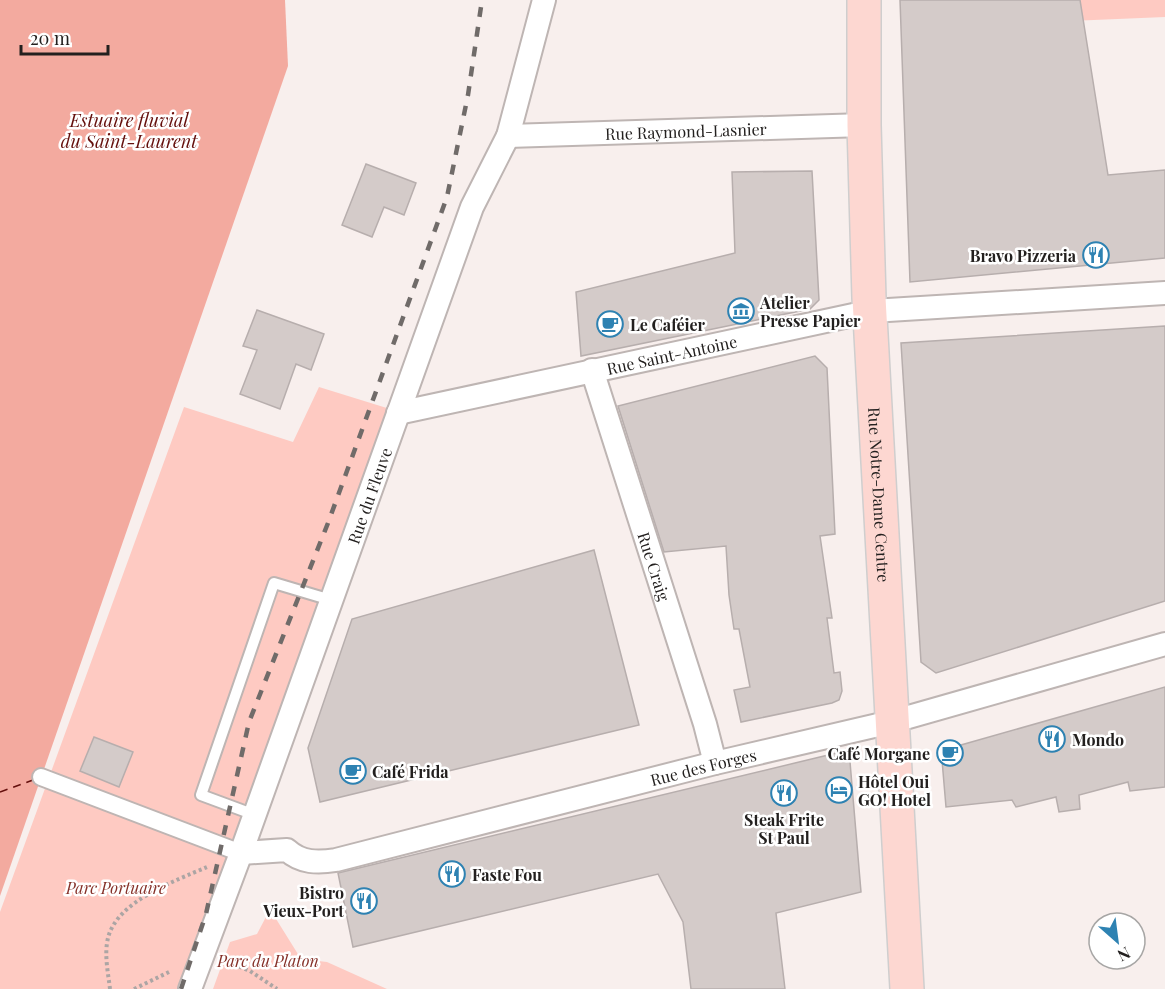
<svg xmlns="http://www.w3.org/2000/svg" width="1165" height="989" font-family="'Playfair Display',serif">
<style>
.green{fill:#fecac2}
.water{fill:#f3aa9f}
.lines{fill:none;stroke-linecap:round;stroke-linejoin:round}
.ferry{stroke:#640f0c;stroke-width:1.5;stroke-dasharray:8 6;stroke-linecap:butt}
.building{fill:#d4cbc9;stroke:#b7aead;stroke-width:1.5}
.service-casing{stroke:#beb5b3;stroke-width:14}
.pedestrian-casing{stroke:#beb5b3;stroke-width:20}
.minor-casing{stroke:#beb5b3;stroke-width:26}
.primary-casing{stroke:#cfcece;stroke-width:36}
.path{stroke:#aca5a4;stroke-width:4;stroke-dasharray:3 3;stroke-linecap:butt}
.service{stroke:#fff;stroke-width:10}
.pedestrian{stroke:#fff;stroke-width:16}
.minor{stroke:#fff;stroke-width:22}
.primary{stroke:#fdd7d1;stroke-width:33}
.rail{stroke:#706b69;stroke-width:4.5;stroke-dasharray:10 10;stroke-linecap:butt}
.labels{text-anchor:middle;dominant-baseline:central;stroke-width:5;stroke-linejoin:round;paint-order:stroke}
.street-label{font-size:16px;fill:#23201f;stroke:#fff}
.poi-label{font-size:16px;font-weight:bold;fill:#23201f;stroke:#fff;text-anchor:start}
.park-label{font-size:16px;font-style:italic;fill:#853028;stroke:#fff}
.water-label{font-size:18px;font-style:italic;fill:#640f0c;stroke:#fff}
</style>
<rect width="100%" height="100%" fill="#f8efed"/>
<g class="green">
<polygon points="1069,0 1165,0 1165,17 1070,21"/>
<polygon points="319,387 390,409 187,989 0,989 0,912 184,407 293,442"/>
<polygon points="273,914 301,959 327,962 387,989 213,989 230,942 257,934 267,915"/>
</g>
<polygon class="water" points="0,0 285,0 288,66 0,896"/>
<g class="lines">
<polyline class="ferry" points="0,792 33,780"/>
</g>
<g class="building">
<polygon points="900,0 1080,0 1108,175 1165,170 1165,258 910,282"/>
<polygon points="366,164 416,183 404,215 384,207 372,237 342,225"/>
<polygon points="812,171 819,300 810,309 581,356 576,292 735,253 732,172"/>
<polygon points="257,310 324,334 311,370 296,364 280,409 240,394 257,350 243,346"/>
<polygon points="1165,326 1165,601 936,673 921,662 901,343"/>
<polygon points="815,356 827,368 835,534 820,536 832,618 827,618 834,673 840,672 842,691 839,700 832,703 741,722 734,690 750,687 739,629 734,629 729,595 726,546 664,552 618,406"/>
<polygon points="594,550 639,725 320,802 308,748 352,619"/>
<polygon points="1165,687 1165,787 1130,791 1128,782 1079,795 1080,809 1059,812 1056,797 1016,807 1012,800 946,807 942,760 947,749"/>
<polygon points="94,737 133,752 119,787 80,771"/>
<polygon points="849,750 861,892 776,913 785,989 691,989 683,922 658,874 353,947 338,873"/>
</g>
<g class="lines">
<g class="service-casing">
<polyline id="service" points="255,815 201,795 274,583 331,600"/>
</g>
<g class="pedestrian-casing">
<polyline id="pedestrian" points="41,777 241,853"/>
</g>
<g class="minor-casing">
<g id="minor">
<path id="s1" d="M508,136L864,125"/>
<path id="s2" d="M592,370L705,724L715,763"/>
<path id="s3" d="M398,413L872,311L1165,293"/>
<path id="s4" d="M241,853L287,850C301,863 318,863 336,860L715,763L891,722L1165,644"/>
<path id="s5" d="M190,989L241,853L472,207L508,136L544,0"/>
</g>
</g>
<g class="primary-casing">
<g id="primary">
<path id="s6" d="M864,0V125L869,298L907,989"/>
</g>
</g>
<g class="path">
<polyline points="228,962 250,971 277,989"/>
<path d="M110,989C108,972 104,954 108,938C117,901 175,881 207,867"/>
<polyline points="134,989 169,972"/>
</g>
<use href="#service" class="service"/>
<use href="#pedestrian" class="pedestrian"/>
<use href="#minor" class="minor"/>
<use href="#primary" class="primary"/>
<polyline class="rail" points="181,989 206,914 249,722 328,523 447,197 468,95 482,0"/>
</g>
<defs>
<g id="restaurant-ring" transform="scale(1.35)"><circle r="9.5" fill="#fff" stroke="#2e82b2" stroke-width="1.5"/><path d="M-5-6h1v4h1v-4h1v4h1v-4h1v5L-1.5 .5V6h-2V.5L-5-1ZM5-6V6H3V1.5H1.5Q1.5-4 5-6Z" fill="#2e82b2"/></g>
<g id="museum-ring" transform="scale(1.35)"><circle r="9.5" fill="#fff" stroke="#2e82b2" stroke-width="1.5"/><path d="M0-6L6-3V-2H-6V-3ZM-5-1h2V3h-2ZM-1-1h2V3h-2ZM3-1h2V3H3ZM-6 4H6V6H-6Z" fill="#2e82b2"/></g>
<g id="cafe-ring" transform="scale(1.35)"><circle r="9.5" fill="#fff" stroke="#2e82b2" stroke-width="1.5"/><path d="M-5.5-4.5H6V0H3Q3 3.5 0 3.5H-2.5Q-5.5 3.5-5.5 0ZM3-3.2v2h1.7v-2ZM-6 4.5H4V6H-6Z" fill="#2e82b2"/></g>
<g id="hotel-ring" transform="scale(1.35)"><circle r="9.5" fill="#fff" stroke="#2e82b2" stroke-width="1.5"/><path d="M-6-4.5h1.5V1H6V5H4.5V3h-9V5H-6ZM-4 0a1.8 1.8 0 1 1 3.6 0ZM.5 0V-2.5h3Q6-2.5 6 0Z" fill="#2e82b2"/></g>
</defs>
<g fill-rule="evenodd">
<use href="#restaurant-ring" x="1096" y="255"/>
<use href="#museum-ring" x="741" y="311"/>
<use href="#cafe-ring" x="610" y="324"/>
<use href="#restaurant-ring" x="1052" y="739"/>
<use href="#cafe-ring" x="950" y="753"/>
<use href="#cafe-ring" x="353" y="771"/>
<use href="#hotel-ring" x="839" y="790"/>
<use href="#restaurant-ring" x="784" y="793"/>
<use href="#restaurant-ring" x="452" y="874"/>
<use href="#restaurant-ring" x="364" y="901"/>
</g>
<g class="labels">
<g class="street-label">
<text stroke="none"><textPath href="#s1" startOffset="178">Rue Raymond-Lasnier</textPath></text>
<text stroke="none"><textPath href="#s3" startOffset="280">Rue Saint-Antoine</textPath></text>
<text stroke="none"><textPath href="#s5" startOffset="525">Rue du Fleuve</textPath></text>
<text stroke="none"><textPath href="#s6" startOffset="495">Rue Notre-Dame Centre</textPath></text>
<text stroke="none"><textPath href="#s2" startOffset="206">Rue Craig</textPath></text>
<text stroke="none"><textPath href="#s4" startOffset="477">Rue des Forges</textPath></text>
</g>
<g class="poi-label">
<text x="1076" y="255" text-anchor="end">Bravo Pizzeria</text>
<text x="760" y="302">Atelier<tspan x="760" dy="18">Presse Papier</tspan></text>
<text x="630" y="324">Le Caféier</text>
<text x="1072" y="739">Mondo</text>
<text x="930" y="753" text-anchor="end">Café Morgane</text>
<text x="372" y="771">Café Frida</text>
<text x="858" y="781">Hôtel Oui<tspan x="858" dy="18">GO! Hotel</tspan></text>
<text x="784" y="819" text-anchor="middle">Steak Frite<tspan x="784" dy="18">St Paul</tspan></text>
<text x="472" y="874">Faste Fou</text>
<text x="344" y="892" text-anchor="end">Bistro<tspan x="344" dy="18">Vieux-Port</tspan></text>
</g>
<g class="park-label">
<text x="116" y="887">Parc Portuaire</text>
<text x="268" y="960">Parc du Platon</text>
</g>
<g class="water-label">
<text x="129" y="120">Estuaire fluvial<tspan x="129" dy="21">du Saint-Laurent</tspan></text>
</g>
</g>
<g transform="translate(1117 941) rotate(152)"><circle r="28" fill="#ffffff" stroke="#a7a6a5" stroke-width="1.5"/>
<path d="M0-4.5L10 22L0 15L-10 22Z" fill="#2e82b2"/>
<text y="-9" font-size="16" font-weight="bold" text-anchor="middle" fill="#23201f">N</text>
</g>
<path d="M21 45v9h87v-9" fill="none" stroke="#23201f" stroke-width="3"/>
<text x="30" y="45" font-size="18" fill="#23201f" stroke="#ffffff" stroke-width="4.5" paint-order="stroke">20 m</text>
</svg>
